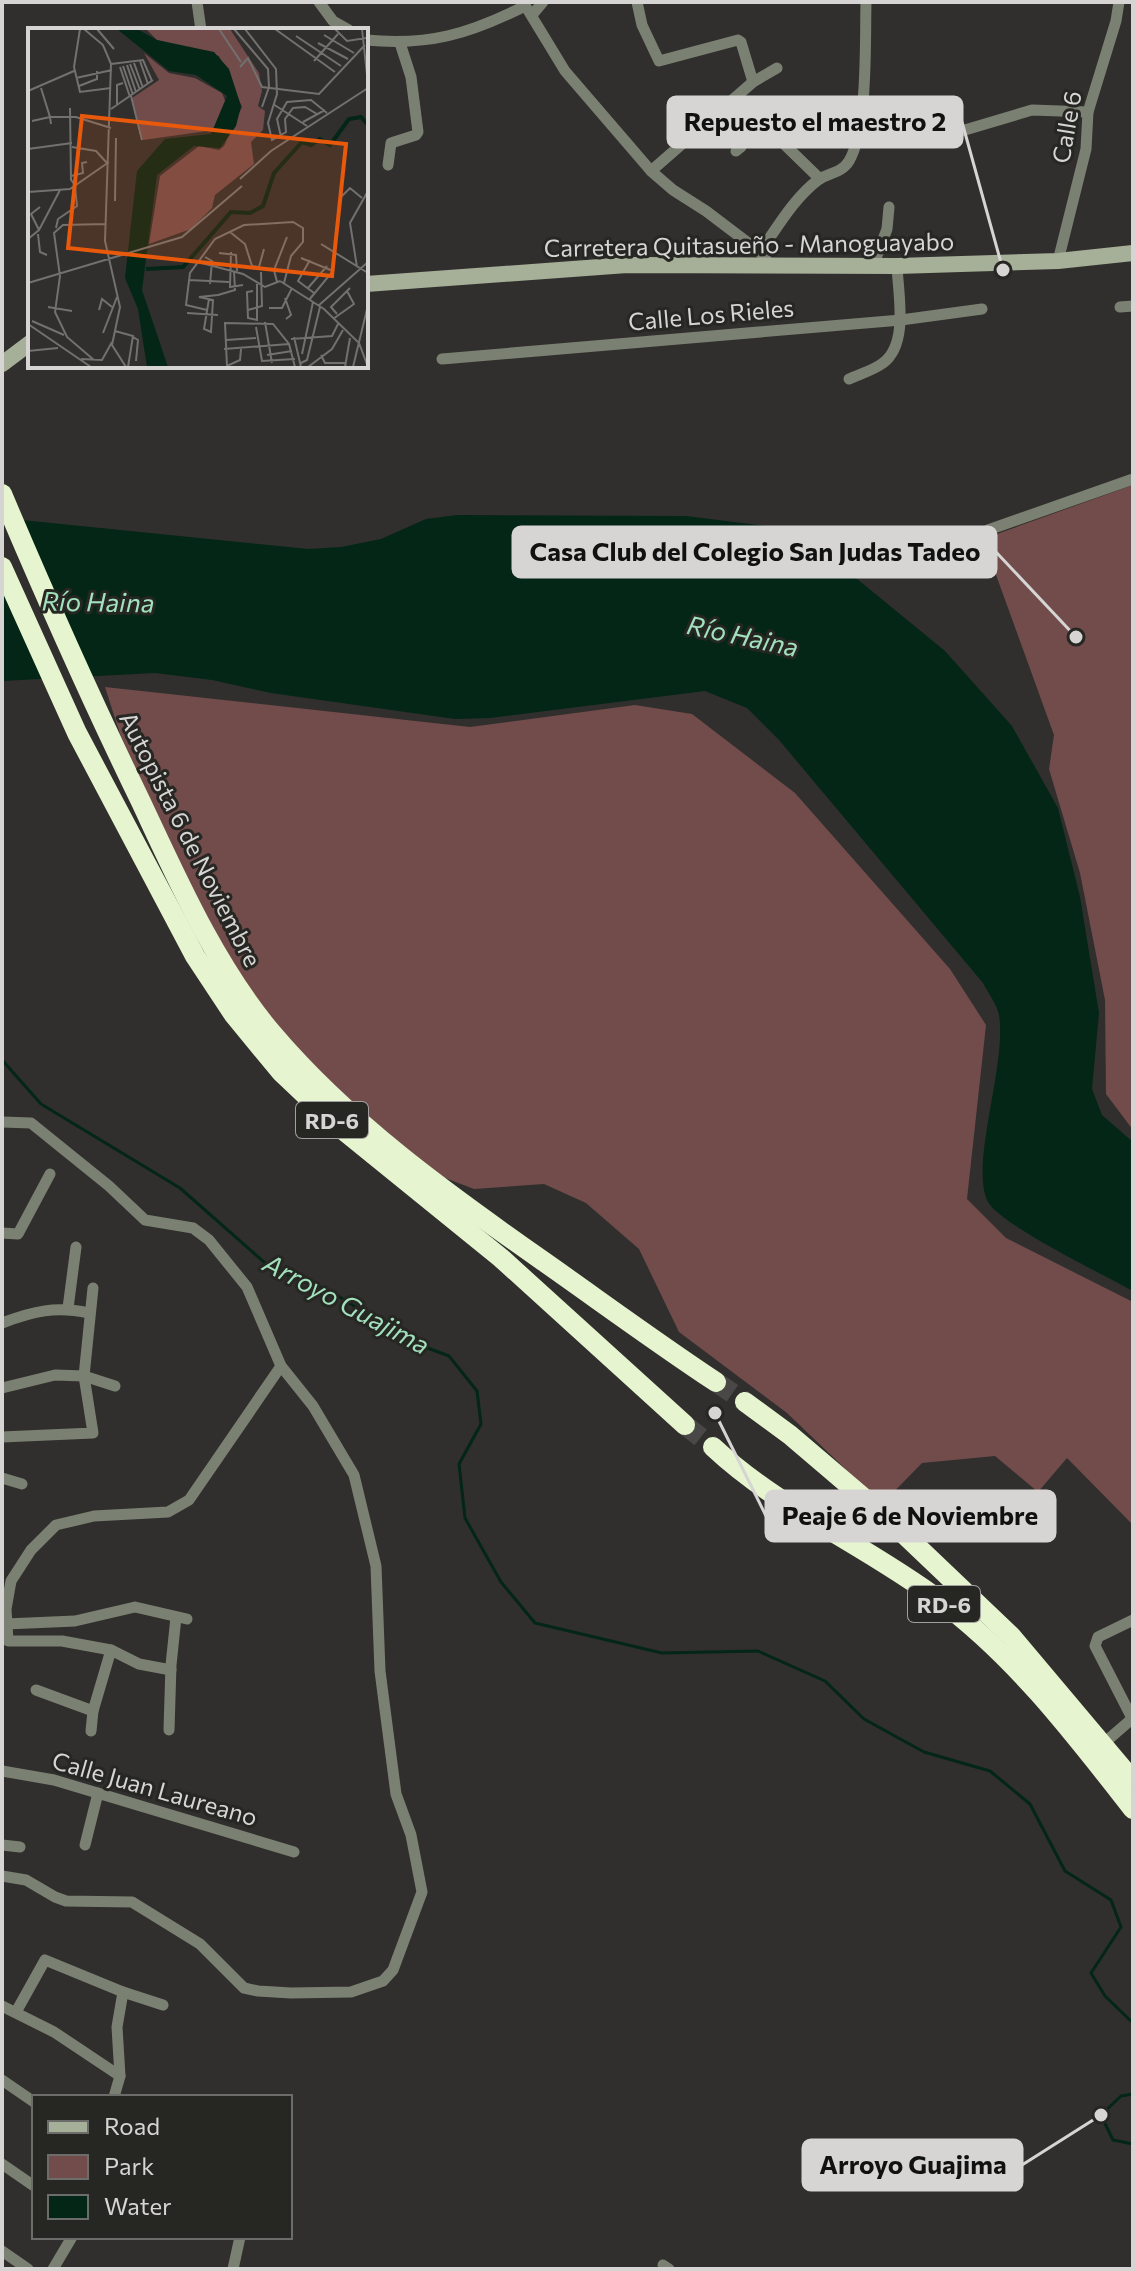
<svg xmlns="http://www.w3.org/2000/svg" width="1135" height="2271" font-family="Commissioner,sans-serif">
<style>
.green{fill:#714c4b}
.water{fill:#032616}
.pier{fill:#302f2d}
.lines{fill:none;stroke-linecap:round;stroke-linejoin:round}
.stream{stroke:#032616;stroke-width:3}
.highway-tunnel{stroke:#494846;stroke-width:20;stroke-dasharray:20 10;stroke-linecap:butt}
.street{stroke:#7b8172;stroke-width:11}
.secondary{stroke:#a6af98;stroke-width:16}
.highway{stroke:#e6f4cf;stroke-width:20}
.labels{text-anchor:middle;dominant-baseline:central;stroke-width:6;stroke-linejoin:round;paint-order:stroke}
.shield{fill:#262623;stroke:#a1a09f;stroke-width:2}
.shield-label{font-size:22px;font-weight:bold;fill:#d6d5d4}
.street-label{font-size:24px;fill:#d6d5d4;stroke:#262623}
.water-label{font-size:26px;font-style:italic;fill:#a2e1bd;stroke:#262623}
.inset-river{fill:none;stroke:#032616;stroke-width:4}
.inset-road{fill:none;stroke:#727170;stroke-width:2}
.view{fill:#e8590c;fill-opacity:0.15;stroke:#e8590c;stroke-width:4}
.inset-edge{fill:none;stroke:#d6d5d4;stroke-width:4}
.leader{fill:none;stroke:#d6d5d4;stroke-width:3}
.callout-dot{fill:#d6d5d4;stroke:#262623;stroke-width:3}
.callout{fill:#d6d5d4;stroke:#d6d5d4;stroke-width:3}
.callout-label{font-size:26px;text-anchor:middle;font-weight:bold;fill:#111}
</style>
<rect width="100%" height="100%" fill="#302f2d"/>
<g class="green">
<polygon points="1133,485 1133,1130 1106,1094 1105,1000 1080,873 1049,769 1054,735 983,539"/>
<polygon points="105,687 470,727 635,705 692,714 795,793 950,969 986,1025 967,1199 1006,1238 1133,1302 1133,1525 1067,1458 1038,1492 995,1456 922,1463 882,1504 787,1413 679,1332 639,1249 586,1203 544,1184 474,1189 432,1173 344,1101 276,1029 213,936 120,734"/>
</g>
<path class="water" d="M457,515L686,516L775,527L823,551L945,651L1012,726L1058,808L1080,897L1099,1013L1092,1089L1102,1115L1133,1142V1291C1104,1275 1001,1225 988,1202C969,1165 1007,1066 999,1015C997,1004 988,993 983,983L779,740L747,708L705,691L490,718L455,719L271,693L212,680L155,673L2,681V518L308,549L341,547L381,539L426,519Z"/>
<polygon class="pier" points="2,514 92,681 45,683 2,583"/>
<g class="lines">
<g class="stream">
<polyline points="2,1060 41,1104 180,1188 272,1269 332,1292 409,1341 449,1356 477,1391 481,1424 459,1464 465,1518 501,1582 535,1623 662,1653 758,1651 825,1681 864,1719 924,1752 990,1771 1030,1804 1065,1871 1111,1900 1121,1927 1091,1973 1105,1996 1133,2023"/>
<polyline points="1133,2094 1121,2096 1101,2115 1113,2140 1133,2144"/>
</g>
<g class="highway-tunnel">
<polyline points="716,1382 745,1402"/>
<polyline points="685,1425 713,1447"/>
</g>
<g class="street">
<polyline points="197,2 201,30"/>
<polyline points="319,2 333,21 349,30"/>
<polyline points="523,2 565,71 651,171 673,190 706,211 760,252 771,266"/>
<polyline points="637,2 642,25 659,61 738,40 741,42 753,82"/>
<polyline points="532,15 543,2"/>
<path d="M366,40C429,46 469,34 525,6"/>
<polyline points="721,112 743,139 741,147 736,151"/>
<polyline points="775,116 784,144 820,179"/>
<polyline points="925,137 948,135 1032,110 1088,112"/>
<polyline points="388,165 391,143 416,135 418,132 411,77 400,43"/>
<polyline points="651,171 753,82 777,68"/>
<path d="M760,252C777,228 794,198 818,180C828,173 842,173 849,161C868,129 865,41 866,2"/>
<polyline points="1058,261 1086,149 1088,112 1116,21 1119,2"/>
<polyline points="873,266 887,229 889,207"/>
<polyline points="1120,307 1133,306"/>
<polyline points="442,359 901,320 982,309"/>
<path d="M849,379C860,374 874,370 883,363C909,344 898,293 897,266"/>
<polyline points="988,530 1133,479"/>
<polyline points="2,1122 31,1123 109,1186 145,1220 193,1228 209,1240 247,1287 281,1366 313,1406 354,1475 376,1566 380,1671 396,1794 411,1835 422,1892 393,1970 383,1981 351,1992 291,1993 258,1991 244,1988 200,1944 132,1902 66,1901 55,1897 26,1880 2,1876"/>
<polyline points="2,1233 18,1234 50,1174"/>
<polyline points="68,1308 76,1247"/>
<path d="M2,1323C34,1311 55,1306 89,1313"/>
<polyline points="2,1388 55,1375 84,1376 115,1386"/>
<polyline points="2,1437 93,1433 84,1376 93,1288"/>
<polyline points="2,1478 22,1484"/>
<polyline points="1133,1620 1098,1637 1095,1646 1133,1720"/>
<polyline points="6,1624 75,1621 135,1607 187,1619"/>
<polyline points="171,1670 139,1664 111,1650 62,1641 8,1641 6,1609 11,1581 31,1550 56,1525 94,1516 168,1512 189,1500 281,1366"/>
<polyline points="36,1690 93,1711"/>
<polyline points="169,1730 171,1665 176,1617"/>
<polyline points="91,1731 93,1711 111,1650"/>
<polyline points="1103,1744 1133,1718"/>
<polyline points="2,1771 54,1780 294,1852"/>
<polyline points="2,1845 20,1847"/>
<polyline points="85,1845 98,1793"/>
<polyline points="2,2006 54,2032 120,2076"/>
<polyline points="16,2012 45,1960 123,1992 163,2005"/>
<polyline points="2,2080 34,2102"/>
<polyline points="114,2097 120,2076 117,2027 123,1992"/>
<polyline points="2,2164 34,2186"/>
<polyline points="2,2251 28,2269"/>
<polyline points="663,2265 669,2269"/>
<polyline points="53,2269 72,2237"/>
<polyline points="233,2269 240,2237"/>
</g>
<g class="secondary">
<polyline points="366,284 627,265 897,266 1058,261 1133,253"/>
<polyline points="2,364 30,343"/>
</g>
<g class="highway">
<path d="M2,494C46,598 92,701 141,802C178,881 215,965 271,1032C348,1123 446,1193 543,1261C600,1301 657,1343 716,1382"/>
<polyline points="2,567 77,733 195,956 234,1015 281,1072 337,1125 501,1258 685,1425"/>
<polyline points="745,1402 790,1435 885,1516 1011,1636 1133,1781"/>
<path d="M713,1447C779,1509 867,1546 939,1600C1016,1657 1075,1735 1133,1809"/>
</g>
</g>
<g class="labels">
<g class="shield">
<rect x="296" y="1102" width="72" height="36" rx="6"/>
<rect x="908" y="1586" width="72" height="36" rx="6"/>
</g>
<g class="shield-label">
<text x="332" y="1120">RD-6</text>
<text x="944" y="1604">RD-6</text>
</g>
<g class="street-label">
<text transform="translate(1066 127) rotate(-80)">Calle 6</text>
<text transform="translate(749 244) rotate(-1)">Carretera Quitasueño - Manoguayabo</text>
<text transform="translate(711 314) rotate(-5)">Calle Los Rieles</text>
<text transform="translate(191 839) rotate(63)">Autopista 6 de Noviembre</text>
<text transform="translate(155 1788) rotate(16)">Calle Juan Laureano</text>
</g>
<g class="water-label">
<text transform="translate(98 601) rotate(1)">Río Haina</text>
<text transform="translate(743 635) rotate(12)">Río Haina</text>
<text transform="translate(347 1303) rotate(28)">Arroyo Guajima</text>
</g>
</g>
<g transform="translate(28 28)">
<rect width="340" height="340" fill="#302f2d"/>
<path d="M118,1H202L231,45L234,63L230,78L237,83L235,102L223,114L226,136L187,167L184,180L163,201L121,216L132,148L171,118L191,122L196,118L214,79L191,28L129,12ZM116,25L141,45L167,50L194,65L198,75L186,102L115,112L104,70L131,52Z" fill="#714c4b"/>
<path d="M89,1H109L129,12L186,24L201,41L213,78L208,98L192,120L166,118L129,147L114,262L140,339H119L110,281L97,250L109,143L137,111L183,106L199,68L168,47L141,43Z" fill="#032616"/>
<path class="inset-river" d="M118,241L155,239L203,184L222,185L235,178L246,145L274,114L283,117L292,111L302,117L321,91L333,89L340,97"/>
<path class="inset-road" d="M52,1L46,39L52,64L83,60M56,1L75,17L83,36L77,213L92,279L84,317L98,339M69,1L86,21M191,1L213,34M206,1L240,41L241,59L234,79M217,1L248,41L249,66L240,95L244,112L258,104L257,91L265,80L277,79L289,86M247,1L307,44M307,1L319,13L338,10M334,1L340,56M296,7L326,25M268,8L313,38M290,15L320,31M112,33L120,56M286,33L310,6M106,35L115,60M83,36L115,32L124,53M102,36L112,62M99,37L108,64M95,38L105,67M92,39L102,69M212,39L220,30L234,59L291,66L337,17M48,50L84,42M51,58L69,51V43M13,60L22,89H48L83,100M0,63L46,43M103,68L114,112M245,76L279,98M89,77V57L95,55M42,80L43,152L48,158M83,81L125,52M4,93L22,89L23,96M275,94L297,82M253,109L249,91L259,74L283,72L299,85M44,119L68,123L79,135M0,121L44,115M43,148L55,145L54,135L59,134M212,151L243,123L340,60M0,164L42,161L81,134M311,171L322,160L334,170M87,173L88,110M28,200L30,191L49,178L47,159M11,202L3,186L12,179M202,204L217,216L224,238L231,239L236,221M10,206L12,224L19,227M0,211L11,202L32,162M293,216L340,245M203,224L202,259L215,257M191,225L208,227L209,243M177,229L184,233L182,256M273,230L305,243L281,272M282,232L270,253L286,265M170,234L215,246L237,259L252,253M329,239L322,195L340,163M161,252L201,254M252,253L296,281L331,315L340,339M249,254L246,242L259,209M0,255L154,209L214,158M280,260L299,238M225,263L219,264L220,290L229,292V256M190,267L207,262L206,243M257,270L263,287L258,291M181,271L176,301L183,304L185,272L171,269L190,267M290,278L340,234M20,279L44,283M241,280H254L264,260M71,282L74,271L84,279M179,282L158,277L162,245L187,211L216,197L265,194L275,200V214L263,228L256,255M220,282L234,278L233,244M159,285L190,287M309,286L303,279L322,260M305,291L326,276L319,263M4,293L36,307M237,294L244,335M0,296L63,339M228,299L234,333L267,331M87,303L105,308L100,339M75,305L89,269M105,309L110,312L108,333M266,309L273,339M263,311L304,308L310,296M198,312L228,310M196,321L261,316M213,321L212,332L199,338L197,295L245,296L261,316L267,339M0,323L30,320M274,326L285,274M239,327L264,323M293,327L297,335H317M53,331L74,332L84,314M66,332L39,309L27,284L32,248L26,205L35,197L77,196M273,335L279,332L292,279M280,339L304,321L315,302M317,339L322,310M325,339L340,277"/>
<path class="view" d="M54,88L318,116L304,248L40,220Z"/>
<rect width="340" height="340" class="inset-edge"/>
</g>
<path class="leader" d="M1003 270L962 122M1076 637L996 552M715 1413L766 1516M1101 2115L1022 2165"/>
<g class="callout-dot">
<circle cx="1003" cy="270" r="8"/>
<circle cx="1076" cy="637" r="8"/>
<circle cx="715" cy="1413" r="8"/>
<circle cx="1101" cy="2115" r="8"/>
</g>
<g class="callout">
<rect x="668" y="97" width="294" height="50" rx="8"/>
<rect x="513" y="527" width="483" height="50" rx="8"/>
<rect x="766" y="1491" width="289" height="50" rx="8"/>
<rect x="803" y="2140" width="219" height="50" rx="8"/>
</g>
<g class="callout-label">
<text x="815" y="131">Repuesto el maestro 2</text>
<text x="755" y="561">Casa Club del Colegio San Judas Tadeo</text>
<text x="910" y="1525">Peaje 6 de Noviembre</text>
<text x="913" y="2174">Arroyo Guajima</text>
</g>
<rect width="1135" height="2271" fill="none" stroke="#d6d5d4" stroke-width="8"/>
<rect x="32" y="2095" width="260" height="144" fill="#262623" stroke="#6c6c6a" stroke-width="2"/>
<rect x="48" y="2121" width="40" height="12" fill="#a6af98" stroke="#6c6c6a" stroke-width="2"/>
<text x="104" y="2135" font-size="24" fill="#d6d5d4">Road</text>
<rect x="48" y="2155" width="40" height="24" fill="#714c4b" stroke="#6c6c6a" stroke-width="2"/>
<text x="104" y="2175" font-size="24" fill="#d6d5d4">Park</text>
<rect x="48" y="2195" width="40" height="24" fill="#032616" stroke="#6c6c6a" stroke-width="2"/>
<text x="104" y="2215" font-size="24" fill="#d6d5d4">Water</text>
</svg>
